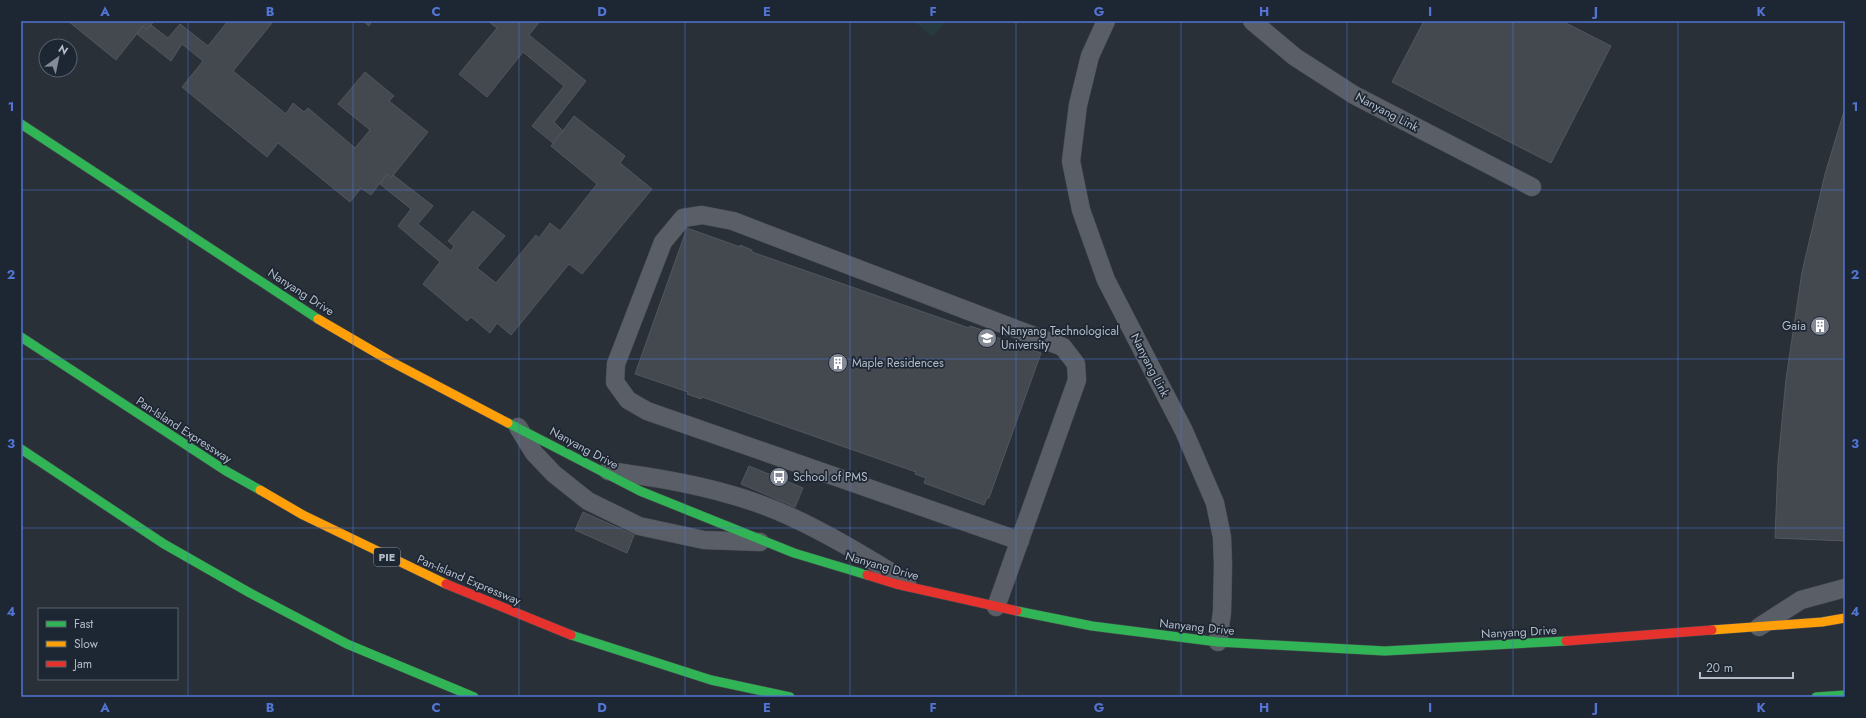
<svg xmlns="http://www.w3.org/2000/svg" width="1866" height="718" font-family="Jost,sans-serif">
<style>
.green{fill:#273a3e}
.building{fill:#444950;stroke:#52575f}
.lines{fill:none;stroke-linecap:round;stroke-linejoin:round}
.lane-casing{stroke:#484c53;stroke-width:19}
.fast-casing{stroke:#484c53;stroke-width:10}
.slow-casing{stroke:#484c53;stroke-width:10}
.jam-casing{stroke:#484c53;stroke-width:10}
.lane{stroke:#5a5e66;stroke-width:18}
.fast{stroke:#30b455;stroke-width:9}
.slow{stroke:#ff9f0a;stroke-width:9}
.jam{stroke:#e5322d;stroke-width:9}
.grid{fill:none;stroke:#5274d3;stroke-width:1;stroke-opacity:0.55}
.labels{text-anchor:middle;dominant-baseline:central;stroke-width:3.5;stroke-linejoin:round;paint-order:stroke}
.shield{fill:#1d2633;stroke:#878f9c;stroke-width:1}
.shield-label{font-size:11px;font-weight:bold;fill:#b4bcc9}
.street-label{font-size:12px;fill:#b4bcc9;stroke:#1d2633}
.poi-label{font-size:12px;fill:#b4bcc9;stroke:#1d2633;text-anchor:start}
.neatline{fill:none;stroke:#5274d3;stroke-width:1.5}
.grid-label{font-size:13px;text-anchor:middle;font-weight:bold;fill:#5274d3}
</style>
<rect width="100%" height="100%" fill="#2a3038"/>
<polygon class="green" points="914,21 946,21 932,37"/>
<g class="building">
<polygon points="68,21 154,21 147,30 143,26 116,60"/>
<polygon points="228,21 270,21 272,23 233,71 286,114 293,103 304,112 308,108 355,148 370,130 338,104 365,72 394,96 389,101 428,132 391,178 387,174 371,195 361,188 350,202 278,143 267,157 182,87 203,61 182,44 171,61 137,34 143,26 147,30 151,25 168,38 180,24 208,46"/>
<polygon points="363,21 372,21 369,26"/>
<polygon points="488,21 540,21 529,35 586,81 554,122 563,131 553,143 532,126 564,86 523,52 487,97 459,74 497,28"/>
<polygon points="1424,21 1562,21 1611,46 1551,163 1392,82"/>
<polygon points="1845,108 1845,541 1775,538 1778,463 1786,379 1802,272 1825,174"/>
<polygon points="574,116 625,156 620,163 652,189 582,274 569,264 511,335 497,323 490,333 471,317 467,321 423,284 440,262 398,226 411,209 380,184 387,174 391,178 393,175 433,206 418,224 451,251 454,246 448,241 473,211 505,236 477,268 496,283 536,235 539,238 550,223 560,231 597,184 551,146"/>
<polygon points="687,228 740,247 740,245 752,250 752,252 969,328 970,326 982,330 981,332 1041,353 989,498 987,498 984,505 924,483 926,478 915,474 916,472 702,397 701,399 687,394 688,392 635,374"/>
<polygon points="749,466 803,488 795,507 741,484"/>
<polygon points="583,512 634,535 627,553 575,530"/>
</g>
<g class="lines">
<g class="lane-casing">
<g id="lane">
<polyline points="1106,21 1090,56 1078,105 1071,161 1081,210 1106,280 1184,431 1215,503 1222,537 1223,565 1222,612 1218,642"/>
<polyline points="1252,21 1295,57 1354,95 1532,187"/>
<polyline points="518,427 534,453 554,474 588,501 639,526 704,540 760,542"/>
<path d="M608,471C669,479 731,490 787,515C829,534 868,558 907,582"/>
<polyline points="996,607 1077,380 1076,364 1063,347 733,221 702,215 683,218 663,242 616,364 615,382 628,400 647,411 1020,541"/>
<polyline points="1759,627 1801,600 1845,588"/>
</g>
</g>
<g class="fast-casing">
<g id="fast">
<polyline points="21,124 318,319"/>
<polyline points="21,337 226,471 260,490"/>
<polyline points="508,423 640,491 794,553 867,575"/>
<polyline points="21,449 164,544 250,593 347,644 474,697"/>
<polyline points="1017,611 1092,626 1218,642 1385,651 1566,641"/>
<polyline points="571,635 711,680 790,697"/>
<polyline points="1816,697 1845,695"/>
</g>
</g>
<g class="slow-casing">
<g id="slow">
<polyline points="318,319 390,361 508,423"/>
<polyline points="260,490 303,515 446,584"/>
<polyline points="1712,630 1822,622 1845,618"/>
</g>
</g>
<g class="jam-casing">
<g id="jam">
<polyline points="867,575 896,584 1017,611"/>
<polyline points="446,584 571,635"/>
<polyline points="1566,641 1712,630"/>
</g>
</g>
<use href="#lane" class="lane"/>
<use href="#fast" class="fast"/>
<use href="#slow" class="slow"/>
<use href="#jam" class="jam"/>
</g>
<path class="grid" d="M188,21V697M353,21V697M519,21V697M685,21V697M850,21V697M1016,21V697M1181,21V697M1347,21V697M1513,21V697M1678,21V697M21,190H1845M21,359H1845M21,528H1845"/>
<defs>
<g id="building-disc" transform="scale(1)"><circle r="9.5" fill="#848b96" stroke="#1d2633"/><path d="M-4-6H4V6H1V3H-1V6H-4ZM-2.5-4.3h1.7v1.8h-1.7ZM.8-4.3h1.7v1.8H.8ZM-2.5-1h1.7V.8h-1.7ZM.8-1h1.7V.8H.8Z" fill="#fff"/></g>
<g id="university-disc" transform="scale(1)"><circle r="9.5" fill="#848b96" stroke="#1d2633"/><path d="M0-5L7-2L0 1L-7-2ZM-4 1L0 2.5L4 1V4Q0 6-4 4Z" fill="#fff"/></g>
<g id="bus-disc" transform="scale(1)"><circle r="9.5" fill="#848b96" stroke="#1d2633"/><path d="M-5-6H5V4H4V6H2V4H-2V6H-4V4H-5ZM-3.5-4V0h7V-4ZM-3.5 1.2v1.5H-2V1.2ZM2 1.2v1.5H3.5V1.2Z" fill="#fff"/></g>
</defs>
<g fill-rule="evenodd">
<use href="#building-disc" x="1820" y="326"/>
<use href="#university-disc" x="987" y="338"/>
<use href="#building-disc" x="838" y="363"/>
<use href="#bus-disc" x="779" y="477"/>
</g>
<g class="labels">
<rect class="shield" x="374" y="548" width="26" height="18" rx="3"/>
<g class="shield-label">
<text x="387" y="557">PIE</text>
</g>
<g class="street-label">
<text transform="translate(1387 112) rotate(28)">Nanyang Link</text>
<text transform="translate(301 292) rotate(33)">Nanyang Drive</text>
<text transform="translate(1150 365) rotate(63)">Nanyang Link</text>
<text transform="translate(184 430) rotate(33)">Pan-Island Expressway</text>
<text transform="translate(584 448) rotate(28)">Nanyang Drive</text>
<text transform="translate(882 566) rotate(16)">Nanyang Drive</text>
<text transform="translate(469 580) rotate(23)">Pan-Island Expressway</text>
<text transform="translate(1197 627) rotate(6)">Nanyang Drive</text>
<text transform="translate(1519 632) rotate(-3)">Nanyang Drive</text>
</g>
<g class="poi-label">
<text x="1806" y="326" text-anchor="end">Gaia</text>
<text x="1001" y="331">Nanyang Technological<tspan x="1001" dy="14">University</tspan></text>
<text x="852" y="363">Maple Residences</text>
<text x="793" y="477">School of PMS</text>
</g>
</g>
<rect width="1866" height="718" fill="none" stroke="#1d2633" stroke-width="44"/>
<rect x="38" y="608" width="140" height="72" fill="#1d2633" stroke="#59626f"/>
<rect x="46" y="621" width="20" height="6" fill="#30b455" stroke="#59626f"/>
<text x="74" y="628" font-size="12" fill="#b4bcc9">Fast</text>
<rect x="46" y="641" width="20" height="6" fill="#ff9f0a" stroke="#59626f"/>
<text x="74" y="648" font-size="12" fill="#b4bcc9">Slow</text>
<rect x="46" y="661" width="20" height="6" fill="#e5322d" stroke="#59626f"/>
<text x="74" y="668" font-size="12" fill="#b4bcc9">Jam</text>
<g transform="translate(58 58) rotate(33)"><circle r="19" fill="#1d2633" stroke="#59626f"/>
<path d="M0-3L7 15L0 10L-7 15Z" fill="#848b96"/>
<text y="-6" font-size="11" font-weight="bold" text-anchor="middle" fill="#b4bcc9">N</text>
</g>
<path d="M1700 672v6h93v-6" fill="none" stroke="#b4bcc9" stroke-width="2"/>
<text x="1706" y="672" font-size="12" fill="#b4bcc9" stroke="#1d2633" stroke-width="3" paint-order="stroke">20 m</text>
<rect x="22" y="22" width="1822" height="674" class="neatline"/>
<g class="grid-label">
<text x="105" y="16">A</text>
<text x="270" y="16">B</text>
<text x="436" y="16">C</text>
<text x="602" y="16">D</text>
<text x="767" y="16">E</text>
<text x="933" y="16">F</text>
<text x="1099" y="16">G</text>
<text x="1264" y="16">H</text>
<text x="1430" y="16">I</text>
<text x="1596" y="16">J</text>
<text x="1761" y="16">K</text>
<text x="11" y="111">1</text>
<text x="1855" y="111">1</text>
<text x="11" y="279">2</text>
<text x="1855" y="279">2</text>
<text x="11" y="448">3</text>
<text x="1855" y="448">3</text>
<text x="11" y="616">4</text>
<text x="1855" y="616">4</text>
<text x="105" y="712">A</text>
<text x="270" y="712">B</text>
<text x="436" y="712">C</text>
<text x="602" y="712">D</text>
<text x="767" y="712">E</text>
<text x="933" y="712">F</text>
<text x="1099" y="712">G</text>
<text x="1264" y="712">H</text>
<text x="1430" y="712">I</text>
<text x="1596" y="712">J</text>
<text x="1761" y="712">K</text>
</g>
</svg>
